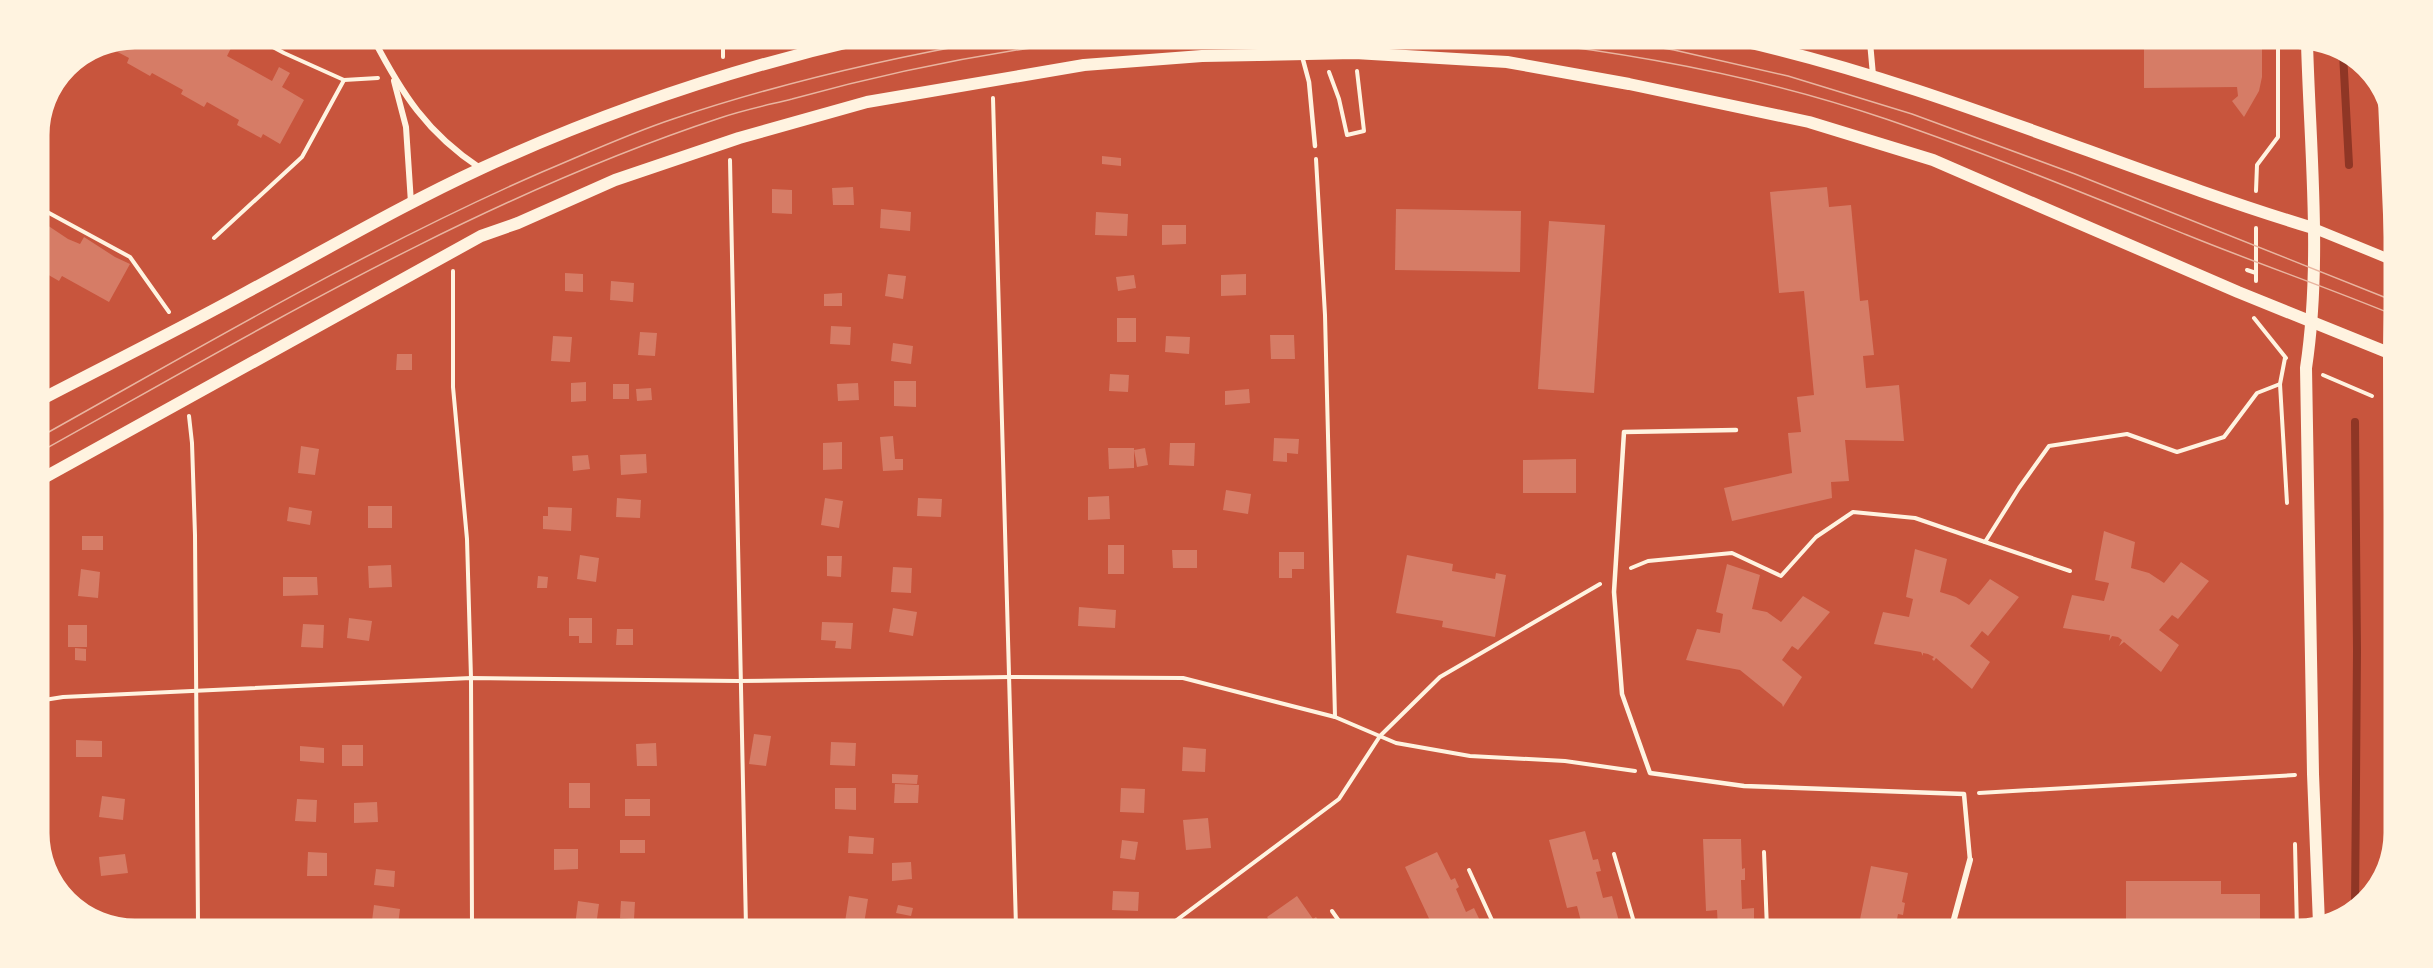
<svg xmlns="http://www.w3.org/2000/svg" width="2433" height="968" font-family="'Work Sans',sans-serif">
<style>
.lines{fill:none;stroke-linecap:round;stroke-linejoin:round}
.stream{stroke:#8f3625;stroke-width:8}
.building{fill:#d67c66}
.path{stroke:#fff3e0;stroke-width:4}
.service{stroke:#fff3e0;stroke-width:4.5}
.minor{stroke:#fff3e0;stroke-width:6}
.tertiary{stroke:#fff3e0;stroke-width:10}
.secondary{stroke:#fff3e0;stroke-width:12}
.tram{stroke:#e9b49f;stroke-width:1.5}
.rim{fill:none;stroke:#fff3e0;stroke-width:3}
</style>
<rect width="100%" height="100%" fill="#c8553d"/>
<g class="lines">
<g class="stream">
<polyline points="2343,53 2349,165"/>
<polyline points="2355,911 2357,651 2355,422"/>
</g>
</g>
<g class="building">
<polygon points="135,38 194,38 216,49 222,38 228,38 234,42 227,56 272,81 279,67 290,73 282,87 304,100 280,144 263,134 261,138 237,125 239,120 207,102 204,107 181,94 183,90 152,73 150,76 127,63 129,58 110,48"/>
<polygon points="2154,42 2262,43 2262,77 2259,91 2244,117 2232,101 2238,96 2237,87 2144,88 2144,46 2154,46"/>
<polygon points="1102,156 1121,158 1121,166 1102,164"/>
<polygon points="853,187 854,205 833,205 832,188"/>
<polygon points="1827,187 1829,207 1851,205 1860,301 1868,300 1874,355 1863,356 1866,388 1899,385 1904,441 1845,440 1849,481 1831,482 1832,498 1732,521 1724,488 1792,473 1788,433 1801,432 1797,397 1814,395 1804,291 1779,293 1770,192"/>
<polygon points="772,189 792,190 792,214 772,213"/>
<polygon points="881,209 911,212 910,231 880,228"/>
<polygon points="1396,209 1521,211 1520,272 1395,270"/>
<polygon points="1096,212 1128,214 1127,236 1095,235"/>
<polygon points="38,219 68,239 80,244 84,237 115,257 130,264 109,302 62,276 59,281 38,269"/>
<polygon points="1549,221 1605,225 1594,393 1538,389"/>
<polygon points="1162,225 1186,225 1186,244 1162,245"/>
<polygon points="565,273 583,274 583,292 565,291"/>
<polygon points="888,274 906,276 903,299 885,296"/>
<polygon points="1246,274 1246,295 1221,296 1221,275"/>
<polygon points="1134,275 1136,288 1118,291 1116,277"/>
<polygon points="611,281 634,283 633,302 610,300"/>
<polygon points="842,293 842,306 824,306 824,294"/>
<rect x="1117" y="318" width="19" height="24"/>
<polygon points="831,326 851,327 850,345 830,344"/>
<polygon points="640,332 657,333 655,356 638,355"/>
<polygon points="1270,335 1294,335 1295,359 1271,359"/>
<polygon points="553,336 572,337 570,362 551,361"/>
<polygon points="1166,336 1190,337 1189,354 1165,352"/>
<polygon points="893,343 913,346 911,364 891,361"/>
<polygon points="397,354 412,354 412,370 396,370"/>
<polygon points="1110,374 1129,375 1128,392 1109,391"/>
<polygon points="894,381 916,381 916,407 894,406"/>
<polygon points="586,382 586,401 571,402 571,383"/>
<polygon points="858,383 859,400 838,401 837,384"/>
<rect x="613" y="384" width="16" height="15"/>
<polygon points="651,388 652,400 637,401 636,389"/>
<polygon points="1249,389 1250,403 1225,405 1225,391"/>
<polygon points="893,436 895,459 903,459 903,470 883,471 880,437"/>
<polygon points="1274,438 1299,439 1298,454 1287,453 1287,462 1273,461"/>
<polygon points="842,442 842,469 823,470 823,443"/>
<polygon points="1170,443 1195,443 1194,466 1169,465"/>
<polygon points="301,446 319,449 315,475 298,473"/>
<polygon points="1108,448 1134,448 1134,468 1109,469"/>
<polygon points="1145,448 1148,465 1137,467 1134,450"/>
<polygon points="646,454 647,473 621,475 620,455"/>
<polygon points="588,455 590,469 573,471 572,456"/>
<polygon points="1576,459 1576,493 1523,493 1523,460"/>
<polygon points="1226,490 1251,494 1248,514 1223,510"/>
<polygon points="1109,496 1110,519 1088,520 1088,497"/>
<polygon points="617,498 641,500 640,518 616,517"/>
<polygon points="825,498 843,501 839,528 821,525"/>
<polygon points="918,498 942,499 941,517 917,516"/>
<rect x="368" y="506" width="24" height="22"/>
<polygon points="289,507 312,511 310,525 287,521"/>
<polygon points="548,507 572,508 571,531 543,529 543,516 548,516"/>
<polygon points="2104,531 2135,542 2131,568 2149,573 2164,583 2181,562 2209,581 2178,619 2172,615 2159,630 2179,645 2161,672 2124,642 2119,646 2122,640 2118,637 2112,636 2109,641 2110,635 2063,628 2072,595 2104,601 2109,583 2095,580"/>
<rect x="82" y="536" width="21" height="14"/>
<rect x="1108" y="545" width="16" height="29"/>
<polygon points="1915,549 1947,559 1940,592 1956,597 1969,605 1990,579 2019,597 1988,636 1982,631 1970,646 1990,662 1972,689 1936,658 1934,661 1932,659 1934,657 1928,654 1923,653 1923,656 1921,652 1874,644 1883,612 1909,617 1913,599 1906,597"/>
<polygon points="1172,550 1197,550 1197,568 1173,568"/>
<polygon points="1279,552 1304,552 1304,569 1292,569 1292,578 1279,578"/>
<polygon points="580,555 599,558 596,582 577,579"/>
<polygon points="1407,555 1453,564 1452,571 1495,579 1496,573 1506,575 1495,637 1442,627 1443,621 1396,613"/>
<polygon points="827,556 842,556 841,577 827,576"/>
<polygon points="1727,564 1760,575 1752,609 1767,612 1781,622 1803,596 1830,612 1798,650 1792,646 1782,660 1802,677 1783,707 1782,704 1740,670 1686,660 1697,629 1720,633 1723,614 1716,612"/>
<polygon points="391,565 392,587 369,588 368,566"/>
<polygon points="893,567 912,568 911,593 891,592"/>
<polygon points="81,569 100,572 98,598 78,596"/>
<polygon points="538,576 548,577 547,588 537,588"/>
<polygon points="283,577 317,577 318,595 283,596"/>
<polygon points="1079,607 1116,610 1115,628 1078,626"/>
<polygon points="893,608 917,612 913,636 889,632"/>
<polygon points="349,618 372,621 369,641 347,638"/>
<polygon points="569,618 592,618 592,643 579,643 579,636 569,636"/>
<polygon points="822,622 853,623 851,649 835,648 836,641 821,640"/>
<polygon points="303,624 324,625 323,648 301,647"/>
<rect x="68" y="625" width="19" height="22"/>
<polygon points="617,629 633,629 633,645 616,645"/>
<polygon points="75,648 86,649 86,661 75,660"/>
<polygon points="754,734 771,736 766,766 749,764"/>
<polygon points="76,740 102,741 102,757 76,757"/>
<polygon points="831,742 856,743 855,766 830,765"/>
<polygon points="656,743 657,766 637,766 636,744"/>
<rect x="342" y="745" width="21" height="21"/>
<polygon points="300,746 324,748 324,763 300,761"/>
<polygon points="1183,747 1206,749 1205,772 1182,771"/>
<polygon points="892,774 918,775 917,784 892,783"/>
<rect x="569" y="783" width="21" height="25"/>
<polygon points="895,784 919,785 918,803 894,803"/>
<polygon points="835,788 856,788 856,810 835,809"/>
<polygon points="1121,788 1145,789 1144,813 1120,812"/>
<polygon points="102,796 125,799 123,820 99,817"/>
<polygon points="297,799 317,800 316,822 295,821"/>
<rect x="625" y="799" width="25" height="17"/>
<polygon points="377,802 378,822 354,823 354,803"/>
<polygon points="1208,818 1211,848 1186,850 1183,820"/>
<polygon points="1585,831 1593,860 1598,859 1601,871 1596,872 1603,898 1612,896 1620,925 1624,924 1625,929 1583,929 1577,906 1567,908 1549,840"/>
<polygon points="849,836 874,838 873,854 848,853"/>
<polygon points="1703,839 1741,839 1742,869 1745,868 1745,880 1741,880 1742,909 1754,908 1754,929 1718,929 1717,910 1706,911"/>
<rect x="620" y="840" width="25" height="13"/>
<polygon points="1122,840 1138,842 1135,860 1120,858"/>
<polygon points="554,849 578,849 578,869 554,870"/>
<polygon points="308,852 327,853 327,876 307,876"/>
<polygon points="1437,852 1451,880 1455,878 1459,887 1456,889 1466,912 1474,908 1484,929 1444,928 1442,923 1433,927 1405,867"/>
<polygon points="125,854 128,873 101,876 99,857"/>
<polygon points="911,862 912,879 892,881 892,863"/>
<polygon points="1871,866 1908,873 1902,902 1905,903 1903,915 1898,914 1895,930 1858,929"/>
<polygon points="376,869 395,871 394,887 374,885"/>
<polygon points="2126,881 2221,881 2221,894 2260,894 2260,924 2237,924 2237,930 2126,930"/>
<polygon points="1113,891 1139,892 1138,911 1112,910"/>
<polygon points="849,896 868,899 864,924 845,922"/>
<polygon points="1297,896 1313,919 1316,917 1323,927 1275,928 1267,917"/>
<polygon points="578,901 599,904 596,926 575,926"/>
<polygon points="621,901 635,902 634,919 620,918"/>
<polygon points="374,905 400,909 398,925 372,921"/>
<polygon points="898,905 913,908 911,916 896,913"/>
<polygon points="308,921 332,922 332,926 307,926"/>
</g>
<g class="lines">
<g class="path">
<polyline points="256,38 284,53 344,80 378,78"/>
<polyline points="723,57 723,39"/>
<polyline points="1329,72 1339,99 1347,135 1364,131 1357,71"/>
<polyline points="993,98 1016,927"/>
<polyline points="1316,159 1325,315 1335,717"/>
<polyline points="730,160 746,927"/>
<polyline points="2256,191 2257,165 2278,137 2278,43"/>
<polyline points="38,207 130,257 169,312"/>
<polyline points="2256,228 2256,281"/>
<polyline points="214,238 302,157 344,80"/>
<polyline points="2247,270 2256,273"/>
<polyline points="453,271 453,387 467,539 471,678 472,926"/>
<polyline points="2254,318 2286,358"/>
<polyline points="2285,358 2280,384 2287,503"/>
<polyline points="2323,375 2372,396"/>
<polyline points="189,416 192,443 195,535 198,925"/>
<polyline points="1985,542 2070,571"/>
<polyline points="1631,568 1648,561 1732,553 1781,576 1816,537 1853,512 1915,518 1985,542 2019,488 2049,446 2127,434 2177,452 2224,437 2257,393 2280,384"/>
<polyline points="38,701 63,697 471,678 739,681 1010,677 1183,678 1335,717 1396,743 1470,756 1565,761 1635,771"/>
<polyline points="1979,793 2295,775"/>
<polyline points="2295,844 2297,930"/>
<polyline points="1764,852 1767,929"/>
<polyline points="1614,854 1636,929"/>
<polyline points="1469,870 1496,929"/>
<polyline points="1332,911 1344,928"/>
<polyline points="1166,928 1339,799 1380,736 1440,677 1600,584"/>
</g>
<g class="service">
<polyline points="1302,56 1309,82 1315,146"/>
<polyline points="1736,430 1624,432 1614,592 1622,694 1650,773 1744,786 1964,794 1970,860"/>
</g>
<g class="minor">
<path d="M373,38C402,94 427,133 480,168"/>
<polyline points="1870,42 1873,75"/>
<polyline points="394,81 406,127 411,203"/>
<polyline points="1951,930 1970,860"/>
</g>
<polyline class="tertiary" points="2313,228 2394,261"/>
<g class="secondary">
<path d="M1742,41C1938,85 2122,170 2313,228"/>
<path d="M2307,43C2310,150 2322,261 2306,368L2313,774L2319,924"/>
<polyline points="2384,100 2391,260 2389,353 2391,678"/>
<path d="M38,401C107,365 178,330 247,292C324,251 400,206 480,169C602,113 731,69 862,39"/>
<polyline points="38,481 481,236 518,223 615,180 739,138 867,102 1084,65 1202,56 1355,53 1507,62 1629,84 1809,122 1933,160 2238,292 2389,353"/>
</g>
<g class="tram">
<path d="M1522,41C1645,55 1769,79 1886,119C1988,154 2088,195 2187,235C2256,263 2326,287 2394,315"/>
<polyline points="1620,41 1674,50 1788,76 1912,114 2075,174 2394,301"/>
<path d="M38,438C203,346 368,248 542,172C585,154 628,134 673,119C777,84 884,59 993,40"/>
<path d="M38,453C259,330 478,198 720,118C743,110 768,105 792,99C890,72 988,52 1089,40"/>
</g>
</g>
<path d="M0 0H2433V968H0ZM135 48H2298A87 87 0 0 1 2385 135V833A87 87 0 0 1 2298 920H135A87 87 0 0 1 48 833V135A87 87 0 0 1 135 48Z" fill="#fff3e0" fill-rule="evenodd"/>
<path class="rim" d="M135 48H2298A87 87 0 0 1 2385 135V833A87 87 0 0 1 2298 920H135A87 87 0 0 1 48 833V135A87 87 0 0 1 135 48Z"/>
</svg>
